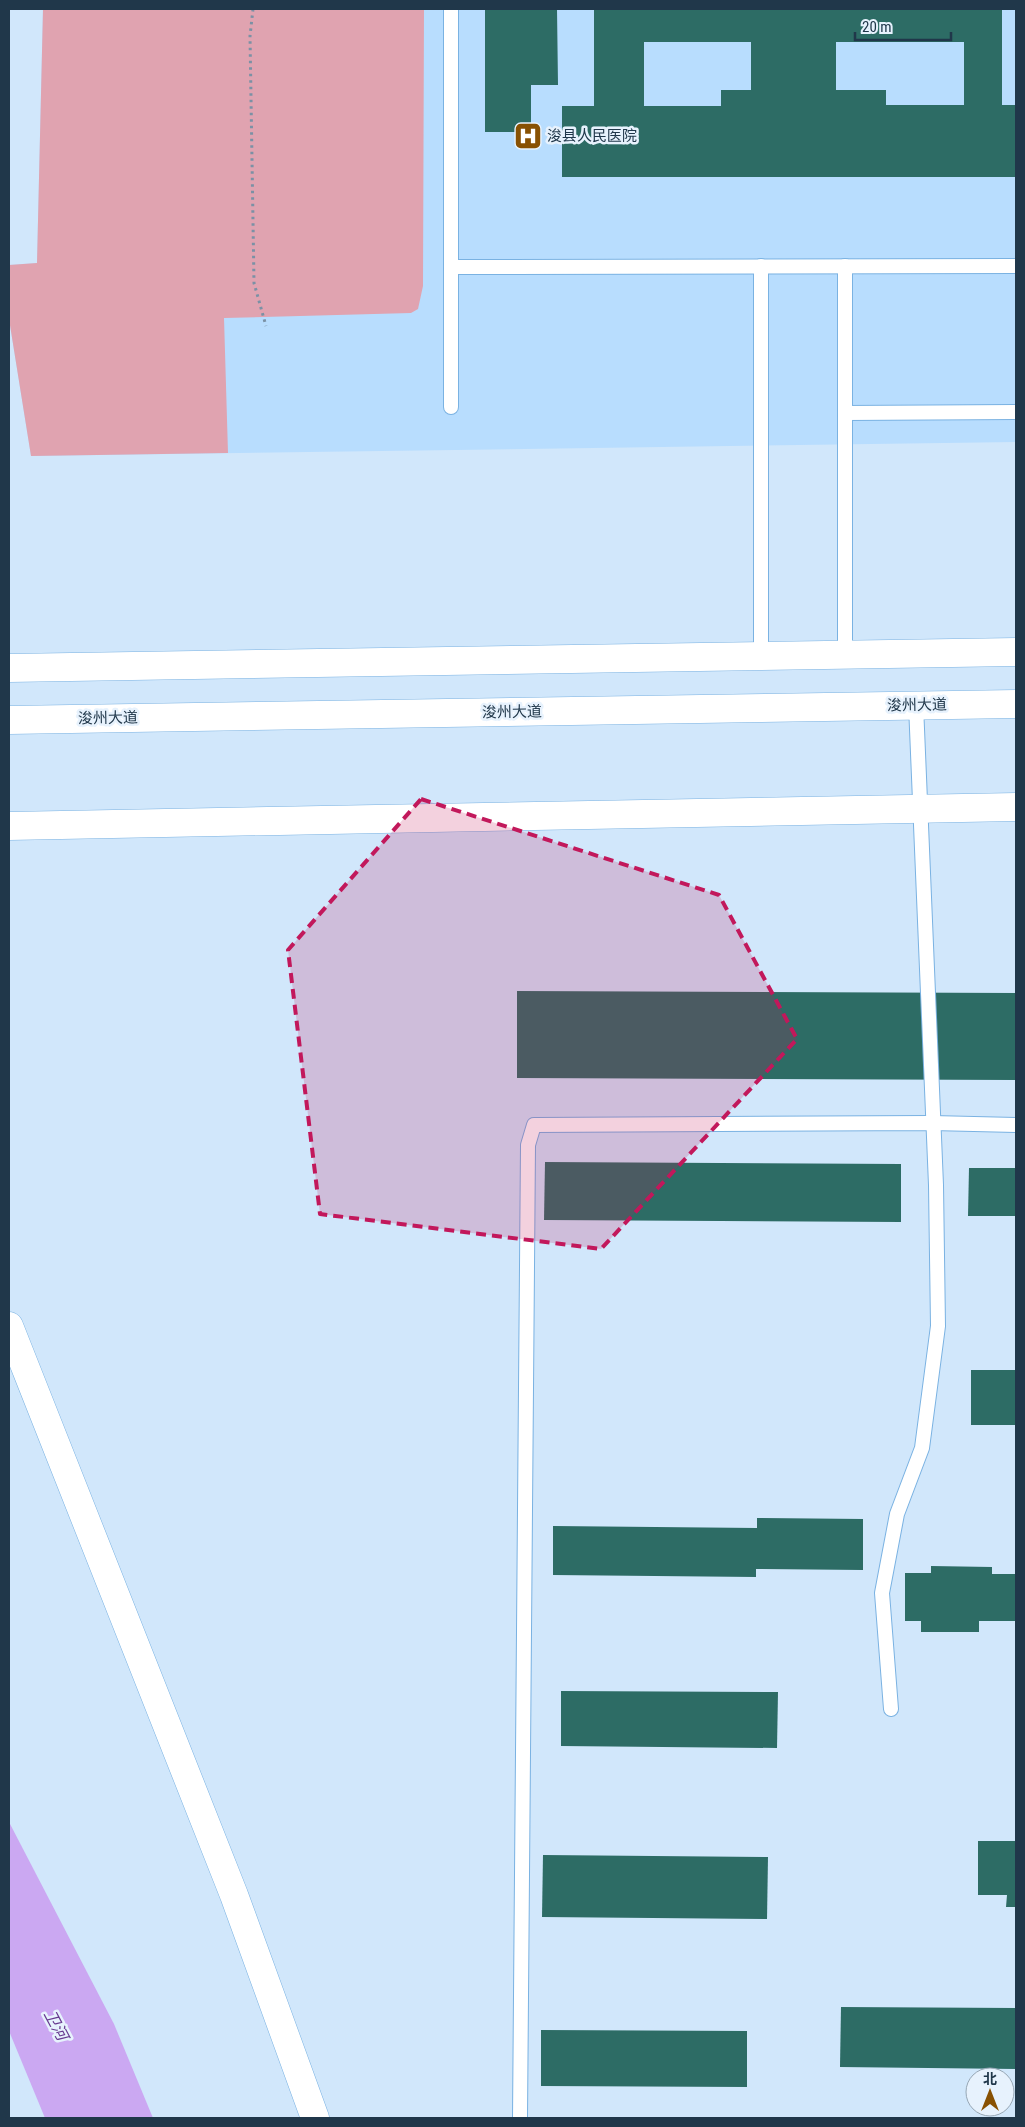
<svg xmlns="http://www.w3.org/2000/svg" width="1025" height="2127" font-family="'Roboto Condensed','Noto Sans SC',sans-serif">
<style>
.built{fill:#b8ddfe}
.green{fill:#e0a3b0}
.water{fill:#cba8f2}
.building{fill:#2d6c65;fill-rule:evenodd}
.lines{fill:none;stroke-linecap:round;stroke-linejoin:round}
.service-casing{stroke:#7ab2e2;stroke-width:16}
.minor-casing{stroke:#7ab2e2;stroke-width:29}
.primary-casing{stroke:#7ab2e2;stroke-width:29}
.path{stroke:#7b91a5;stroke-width:3;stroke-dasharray:2.5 4;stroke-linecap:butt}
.service{stroke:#fff;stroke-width:14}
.minor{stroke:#fff;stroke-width:28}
.primary{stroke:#fff;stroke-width:28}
.marked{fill:#c2185b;fill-opacity:0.2;stroke:#c2185b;stroke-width:4;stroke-dasharray:10 6;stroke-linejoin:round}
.labels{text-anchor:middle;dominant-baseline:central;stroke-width:5;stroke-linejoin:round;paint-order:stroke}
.poi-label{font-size:15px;fill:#20374a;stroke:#e7f2fd;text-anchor:start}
.street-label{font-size:15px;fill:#20374a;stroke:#e7f2fd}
.water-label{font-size:16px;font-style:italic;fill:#673a90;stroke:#e7f2fd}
</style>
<rect width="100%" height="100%" fill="#d1e7fb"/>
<polygon class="built" points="43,9 1016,9 1016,442 31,456 9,319 9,265 37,263"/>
<polygon class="green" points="43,9 424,9 423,286 418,309 411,313 224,318 228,453 31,456 9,319 9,265 37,263"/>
<polygon class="water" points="9,1822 114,2024 153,2118 45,2118 9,2031"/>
<g class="building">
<polygon points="485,9 557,9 558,85 531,85 531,132 485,132"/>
<path d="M594,9H1002V105H1016V177H562V106H594ZM644,42H751V90H721V106H644ZM836,42H964V105H886V90H836Z"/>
<polygon points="517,991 1016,993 1016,1080 517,1078"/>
<polygon points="545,1162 901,1164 901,1222 544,1220"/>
<polygon points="969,1168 1016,1168 1016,1216 968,1216"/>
<rect x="971" y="1370" width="45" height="55"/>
<polygon points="757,1518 863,1519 863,1570 756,1569 756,1577 553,1575 553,1526 757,1528"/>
<polygon points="931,1566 992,1567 992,1574 1016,1574 1016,1621 979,1621 979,1632 921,1632 921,1621 905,1621 905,1573 931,1573"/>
<polygon points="561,1691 778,1692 777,1748 561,1746"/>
<polygon points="978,1841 1016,1841 1016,1907 1006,1907 1007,1895 978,1895"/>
<polygon points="543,1855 768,1857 767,1919 542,1917"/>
<polygon points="841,2007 1016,2008 1016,2069 840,2067"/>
<polygon points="541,2030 747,2031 747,2087 541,2086"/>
</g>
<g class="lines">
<g class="service-casing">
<g id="service">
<polyline points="451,9 451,407"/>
<polyline points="761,266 761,656"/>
<polyline points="845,266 845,654"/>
<polyline points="451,267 1016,266"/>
<polyline points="845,413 1016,412"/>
<polyline points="891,1709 882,1593 897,1514 922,1448 938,1326 936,1185 916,705"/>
<polyline points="520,2118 528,1145 534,1125 932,1123 1016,1125"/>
</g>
</g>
<g class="minor-casing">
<g id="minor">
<polyline points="9,826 1016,807"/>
<polyline points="9,1326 234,1895 315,2118"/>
</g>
</g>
<g class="primary-casing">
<g id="primary">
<polyline points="9,668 1016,652"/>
<polyline points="9,720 1016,704"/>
</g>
</g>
<polyline class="path" points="253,9 250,36 254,283 266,326"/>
<use href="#service" class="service"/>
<use href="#minor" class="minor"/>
<use href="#primary" class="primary"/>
</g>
<path class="marked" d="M421,799L719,895L797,1039L601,1249L320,1214L288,950Z"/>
<defs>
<g id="hospital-square" transform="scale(1.4375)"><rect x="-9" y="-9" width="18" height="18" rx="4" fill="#885103" stroke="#e7f2fd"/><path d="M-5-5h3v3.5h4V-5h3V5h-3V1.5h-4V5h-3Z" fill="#fff"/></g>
</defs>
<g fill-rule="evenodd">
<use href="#hospital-square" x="528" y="136"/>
</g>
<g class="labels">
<g class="poi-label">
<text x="547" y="136">浚县人民医院</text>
</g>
<g class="street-label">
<text transform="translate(917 705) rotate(-1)">浚州大道</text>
<text transform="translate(512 712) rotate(-1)">浚州大道</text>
<text transform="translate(108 718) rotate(-1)">浚州大道</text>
</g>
<g class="water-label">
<text transform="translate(56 2025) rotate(62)">卫河</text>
</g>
</g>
<rect width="1025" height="2127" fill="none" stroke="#20374a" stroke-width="20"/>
<g transform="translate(990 2092)"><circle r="24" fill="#e7f2fd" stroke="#97a7b5"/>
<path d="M0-4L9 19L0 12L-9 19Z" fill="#885103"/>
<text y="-8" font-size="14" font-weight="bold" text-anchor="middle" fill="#20374a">北</text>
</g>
<path d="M855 32v8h96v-8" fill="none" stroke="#20374a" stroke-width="2.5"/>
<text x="862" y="32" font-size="15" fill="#20374a" stroke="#e7f2fd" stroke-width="4" paint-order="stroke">20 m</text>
</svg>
